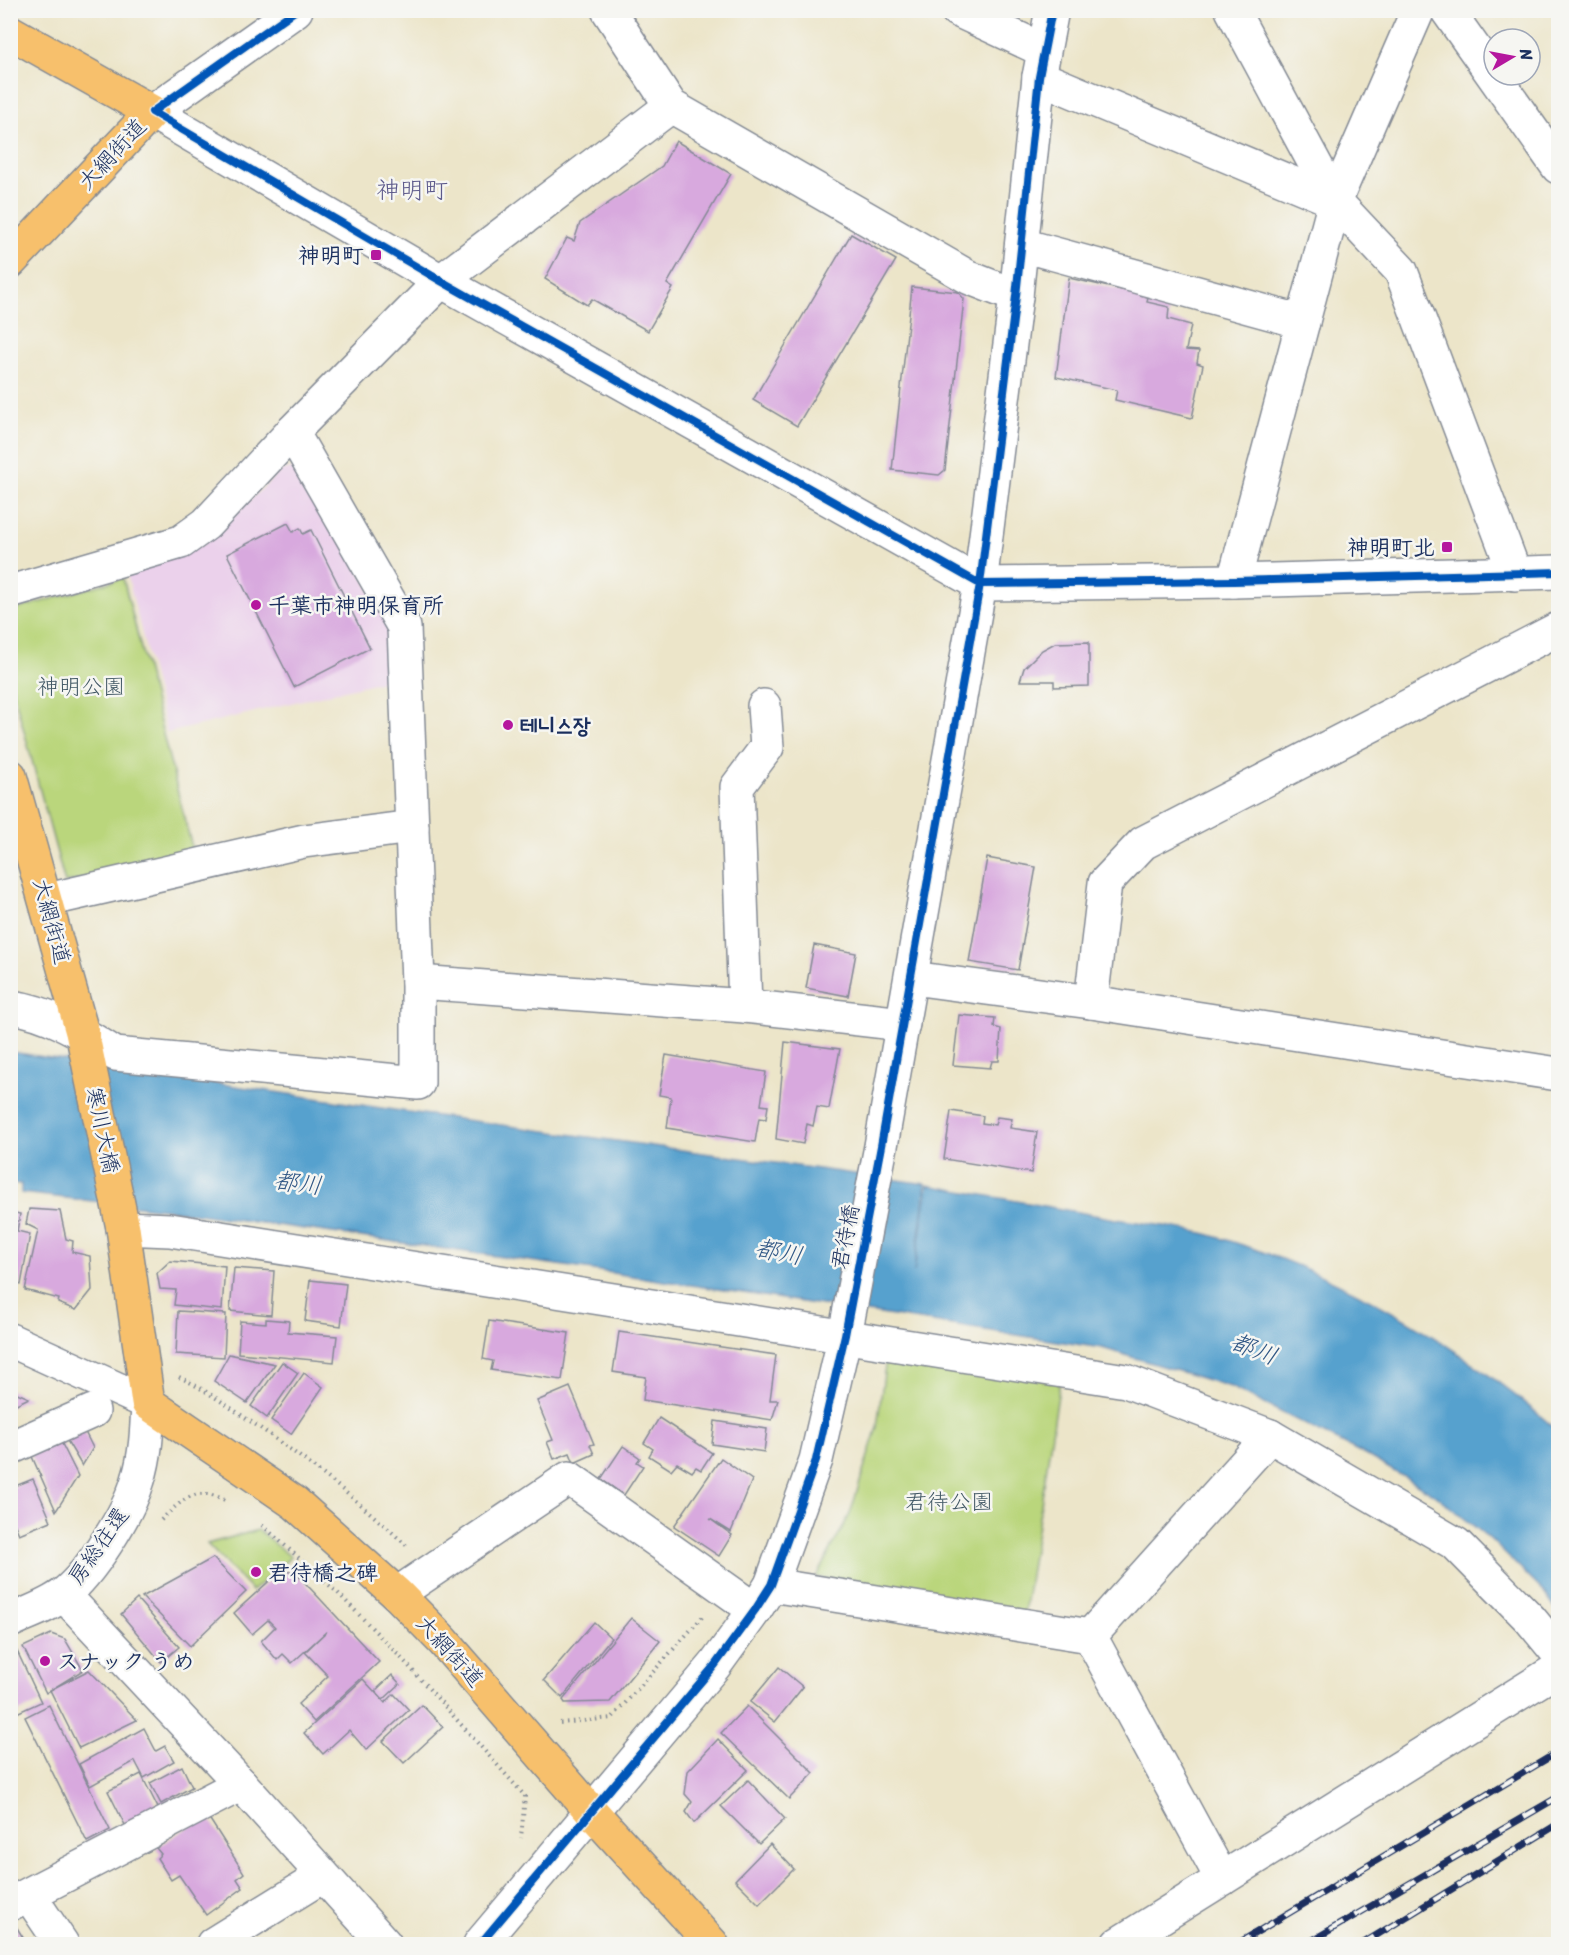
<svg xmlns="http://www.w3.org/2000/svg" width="1569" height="1955" font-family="Sriracha,'Klee One','Poor Story',sans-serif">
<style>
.built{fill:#ebd1eb}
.green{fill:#bad67c;stroke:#6a826d;stroke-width:1.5}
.water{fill:#56a1ce;stroke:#386896;stroke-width:1.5}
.building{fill:#d8a9de}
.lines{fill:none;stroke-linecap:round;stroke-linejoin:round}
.minor-casing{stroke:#848a94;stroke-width:36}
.major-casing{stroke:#848a94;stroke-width:36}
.path{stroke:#848a94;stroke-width:4;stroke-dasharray:1.5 4.5;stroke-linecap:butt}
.minor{stroke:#fff;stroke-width:33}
.major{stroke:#f7c06c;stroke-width:33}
.rail-casing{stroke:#1b2f5e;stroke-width:7}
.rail{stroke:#f6f6f2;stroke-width:4.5;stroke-dasharray:14;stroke-linecap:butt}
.cycleway-casing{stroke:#f6f6f2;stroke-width:11}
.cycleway{stroke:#0057b8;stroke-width:8}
.poi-dot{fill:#b5179e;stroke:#f6f6f2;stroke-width:2}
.labels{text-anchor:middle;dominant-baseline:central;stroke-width:5;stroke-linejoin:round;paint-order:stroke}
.street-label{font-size:22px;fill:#1b2f5e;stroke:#f6f6f2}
.poi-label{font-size:22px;font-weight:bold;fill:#1b2f5e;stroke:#f6f6f2;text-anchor:start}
.park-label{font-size:22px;fill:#435966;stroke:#f6f6f2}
.neighbourhood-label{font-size:24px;fill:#5d5a8b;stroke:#f6f6f2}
.water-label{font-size:24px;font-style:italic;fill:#305785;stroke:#f6f6f2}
</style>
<rect width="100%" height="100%" fill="#f6f6f2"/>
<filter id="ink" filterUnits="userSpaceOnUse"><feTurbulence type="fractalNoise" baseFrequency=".0167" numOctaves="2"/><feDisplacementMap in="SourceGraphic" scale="12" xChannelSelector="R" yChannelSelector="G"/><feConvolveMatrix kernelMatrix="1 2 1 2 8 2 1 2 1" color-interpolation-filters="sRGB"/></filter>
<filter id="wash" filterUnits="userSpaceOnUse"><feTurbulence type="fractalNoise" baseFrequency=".008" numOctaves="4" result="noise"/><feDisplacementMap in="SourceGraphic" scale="24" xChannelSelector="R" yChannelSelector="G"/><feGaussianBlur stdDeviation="1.35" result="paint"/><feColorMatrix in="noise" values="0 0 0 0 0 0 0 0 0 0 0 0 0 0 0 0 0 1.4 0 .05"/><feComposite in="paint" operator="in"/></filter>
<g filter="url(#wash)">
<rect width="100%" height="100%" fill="#ece5c9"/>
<polygon class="built" points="283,469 304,469 395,636 399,677 167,733 127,575 202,545"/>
<g class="green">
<polygon points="123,578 194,855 65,883 11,683 10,611"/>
<polygon points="886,1358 1060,1382 1024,1614 816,1577 850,1514 877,1427"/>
<polygon points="258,1530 291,1557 252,1591 207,1544"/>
</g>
<path class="water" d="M11,1052L401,1111L926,1184L914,1272L928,1185C991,1196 1053,1208 1116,1219C1147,1224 1179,1227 1210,1235C1341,1272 1456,1342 1558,1431V1612L1546,1594L1490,1539L1434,1494L1364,1454L1231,1387L1102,1348L586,1269L164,1209L21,1193V1184L11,1183Z"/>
<g id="blocks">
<g class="building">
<polygon points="676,141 731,174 667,284 673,288 648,331 592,299 587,305 545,279 567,238 574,241 580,223 662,166"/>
<polygon points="851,234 896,260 797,426 753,400"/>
<polygon points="1069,278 1148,296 1147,302 1169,307 1168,319 1191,325 1186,350 1199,351 1197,363 1203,365 1192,418 1115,400 1117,390 1056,377"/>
<polygon points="912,287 958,292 964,299 945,470 939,475 892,470"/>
<polygon points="288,523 293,532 300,528 303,534 311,530 370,648 294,687 227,554"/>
<polygon points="1089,642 1089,686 1054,687 1054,681 1020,681 1024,668 1042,650 1055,643"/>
<polygon points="987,858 1036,867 1018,970 969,962"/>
<polygon points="814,945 856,953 848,996 806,988"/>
<polygon points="959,1015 995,1018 994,1027 1001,1029 999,1061 992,1061 990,1068 953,1065"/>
<polygon points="785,1042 840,1049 829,1109 817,1107 813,1126 807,1124 803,1144 776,1139"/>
<polygon points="666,1055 766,1072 761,1105 768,1106 766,1119 759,1118 755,1142 667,1128 671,1097 659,1095"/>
<polygon points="951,1111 983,1116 982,1123 995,1125 997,1117 1012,1119 1010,1128 1037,1132 1031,1173 944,1159"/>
<polygon points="29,1209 60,1211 66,1239 73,1241 72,1252 90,1256 92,1290 76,1310 58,1303 59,1299 25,1290 38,1230 26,1224"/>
<polygon points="11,1212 20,1214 17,1231 30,1234 21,1285 10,1283"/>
<polygon points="170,1261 225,1266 222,1310 174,1305 176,1290 160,1289 157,1273"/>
<polygon points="234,1268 274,1271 271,1315 230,1311"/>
<polygon points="310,1280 346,1284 341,1326 305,1321"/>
<polygon points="178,1311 226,1314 224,1357 176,1354"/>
<polygon points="266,1319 289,1321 288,1332 337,1336 334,1362 238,1353 240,1321 266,1323"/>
<polygon points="489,1321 569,1333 562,1380 491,1370 493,1361 483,1359"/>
<polygon points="619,1332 776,1355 770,1400 778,1400 772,1420 643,1400 646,1377 613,1372"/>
<polygon points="229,1354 275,1364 247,1403 214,1381"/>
<polygon points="282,1362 298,1373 267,1418 251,1406"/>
<polygon points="304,1373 323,1387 291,1434 271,1420"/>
<polygon points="570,1387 594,1444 590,1445 594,1454 574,1463 570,1453 554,1459 547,1442 553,1440 537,1401"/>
<polygon points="10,1390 29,1398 10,1407"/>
<polygon points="659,1418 712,1453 701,1470 696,1467 692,1472 677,1463 671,1470 649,1456 653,1449 644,1443"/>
<polygon points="715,1421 767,1429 764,1452 712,1444"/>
<polygon points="81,1424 93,1448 82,1466 63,1434"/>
<polygon points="59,1438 78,1476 56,1511 30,1452"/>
<polygon points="623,1446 640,1458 637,1462 643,1466 624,1495 601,1479"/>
<polygon points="721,1458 752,1480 731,1532 710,1519 732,1535 719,1556 674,1526"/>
<polygon points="33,1479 51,1521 19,1534 10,1514 10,1488"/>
<polygon points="213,1558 246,1592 190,1646 142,1597"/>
<polygon points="294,1571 379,1662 314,1722 298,1704 328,1676 305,1652 327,1631 292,1663 283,1654 277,1660 261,1641 275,1627 268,1620 252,1634 234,1613 278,1573"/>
<polygon points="137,1599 179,1647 161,1662 121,1614"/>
<polygon points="631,1618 660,1641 610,1702 565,1703 563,1700"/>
<polygon points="594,1622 611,1638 562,1698 544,1680"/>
<polygon points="51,1634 65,1639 83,1670 46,1693 23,1647"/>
<polygon points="17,1651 41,1702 10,1716 10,1654"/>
<polygon points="779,1667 803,1687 775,1722 750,1702"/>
<polygon points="89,1670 137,1720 79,1748 50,1690"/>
<polygon points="392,1675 400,1684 383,1700 375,1691"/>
<polygon points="363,1679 385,1703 394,1694 409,1710 366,1750 349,1730 323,1754 304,1733"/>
<polygon points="49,1705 110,1830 87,1842 25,1717"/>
<polygon points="422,1705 443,1727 404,1763 383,1741"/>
<polygon points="747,1706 814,1773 789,1799 721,1733"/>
<polygon points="144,1728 156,1751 165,1746 174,1761 144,1778 135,1761 90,1786 79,1764"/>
<polygon points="718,1739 748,1770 694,1823 686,1812 692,1802 685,1794 688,1771"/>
<polygon points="182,1766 192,1787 161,1804 150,1783"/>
<polygon points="141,1774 159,1810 126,1827 108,1791"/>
<polygon points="748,1780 785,1819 759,1844 721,1806"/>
<polygon points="207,1815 244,1873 237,1879 243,1888 206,1915 179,1875 171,1880 157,1858 161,1854 156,1848"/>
<polygon points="770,1844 794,1869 759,1904 735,1880"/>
<polygon points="14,1923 27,1944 10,1944 10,1925"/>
</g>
</g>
</g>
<g filter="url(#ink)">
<use href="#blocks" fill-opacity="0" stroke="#848a94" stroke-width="1.5"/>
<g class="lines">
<g class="minor-casing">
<g id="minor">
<polyline points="296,10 152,112 441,281 980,584 1234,581 1558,572"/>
<polyline points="608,10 671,106 970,278 1016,296"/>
<polyline points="957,10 1043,50"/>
<polyline points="1232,10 1335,201 1401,271 1515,574"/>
<polyline points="1447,10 1558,167"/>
<polyline points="1039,77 1335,201"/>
<polyline points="1022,245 1303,322"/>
<polyline points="1234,581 1335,201 1418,10"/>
<polyline points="10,592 181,542 206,524 292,432 441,281 671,106"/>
<polyline points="47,900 304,841 412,827"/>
<polyline points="912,978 1091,1002 1558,1074"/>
<polyline points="418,982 745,1006 903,1024"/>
<polyline points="1091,1002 1105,883 1143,843 1558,629"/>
<polyline points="745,1006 737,787 767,747 764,706"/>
<path d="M10,1007C48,1011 84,1034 115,1054L418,1083V982L404,627L292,432"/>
<polyline points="123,1228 170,1230 1126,1381 1270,1436 1456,1544 1530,1619 1558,1653"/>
<path d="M10,1340L148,1403C147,1428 146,1456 138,1480C129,1512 90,1574 64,1594C49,1606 27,1613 10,1621"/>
<polyline points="10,1448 93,1411"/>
<polyline points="771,1585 1090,1636 1222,1879"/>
<polyline points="397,1594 569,1478 755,1610"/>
<polyline points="64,1595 241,1784 385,1944"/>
<polyline points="1090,1636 1270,1436"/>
<polyline points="29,1895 62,1944"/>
<polyline points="10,1904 241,1784"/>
<polyline points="213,1944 321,1877"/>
<polyline points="480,1944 715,1665 755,1610 771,1585 816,1460 845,1335 881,1146 980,584 1016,296 1039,77 1052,10"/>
<polyline points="1118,1944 1558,1669"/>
</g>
</g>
<g class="major-casing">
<g id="major">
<polyline points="10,32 152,112 10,262"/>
<polyline points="10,776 82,1032 123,1228 148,1403 295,1503 397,1594 443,1641 591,1811 712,1944"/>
</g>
</g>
<g class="path">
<path d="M179,1377C205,1389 229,1407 253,1423C308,1461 359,1501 408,1547"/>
<path d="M161,1520C184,1498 197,1484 228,1502"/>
<polyline points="262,1525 337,1592 406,1663 525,1796 521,1838"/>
<polyline points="560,1723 612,1718 704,1615"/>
</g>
<use href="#minor" class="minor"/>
<use href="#major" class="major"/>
<g class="rail-casing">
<g id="rail">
<polyline points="1237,1944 1558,1752"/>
<polyline points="1306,1944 1558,1797"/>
<polyline points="1362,1944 1558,1824"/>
</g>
</g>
<use href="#rail" class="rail"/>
<g class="cycleway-casing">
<g id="cycleway">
<polyline points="296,10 152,112 441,281 980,584 1234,581 1558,572"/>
<polyline points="480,1944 715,1665 755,1610 771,1585 816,1460 845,1335 881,1146 980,584 1016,296 1039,77 1052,10"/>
</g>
</g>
<use href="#cycleway" class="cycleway"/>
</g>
</g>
<g class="poi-dot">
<rect x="370" y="249" width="12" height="12" rx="3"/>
<rect x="1441" y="541" width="12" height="12" rx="3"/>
<circle cx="256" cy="605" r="6"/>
<circle cx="508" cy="725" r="6"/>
<circle cx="256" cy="1572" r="6"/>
<circle cx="45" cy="1661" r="6"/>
</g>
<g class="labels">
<g class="street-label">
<text transform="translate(112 154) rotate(-47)">大網街道</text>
<text transform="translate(52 921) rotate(75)">大網街道</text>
<text transform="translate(103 1130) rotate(78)">寒川大橋</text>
<text transform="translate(845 1237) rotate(-79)">君待橋</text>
<text transform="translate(98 1546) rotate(-55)">房総往還</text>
<text transform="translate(450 1651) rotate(48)">大網街道</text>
</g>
<g class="poi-label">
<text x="364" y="255" text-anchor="end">神明町</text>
<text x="1435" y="547" text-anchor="end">神明町北</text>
<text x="268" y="605">千葉市神明保育所</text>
<text x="520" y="725">테니스장</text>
<text x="268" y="1572">君待橋之碑</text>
<text x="57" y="1661">スナック うめ</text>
</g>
<g class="park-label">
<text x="81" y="686">神明公園</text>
<text x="949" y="1501">君待公園</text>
</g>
<g class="neighbourhood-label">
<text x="412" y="190">神明町</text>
</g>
<g class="water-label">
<text transform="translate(298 1183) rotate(7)">都川</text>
<text transform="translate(779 1252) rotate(11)">都川</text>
<text transform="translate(1254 1349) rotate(21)">都川</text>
</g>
</g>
<rect width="1569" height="1955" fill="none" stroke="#f6f6f2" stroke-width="36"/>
<g transform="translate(1512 57) rotate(80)"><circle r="28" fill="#f6f6f2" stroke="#9ea6b7" stroke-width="1.5"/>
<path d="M0-4.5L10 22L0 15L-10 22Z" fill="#b5179e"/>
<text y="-9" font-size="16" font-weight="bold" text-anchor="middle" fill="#1b2f5e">N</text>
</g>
</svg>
